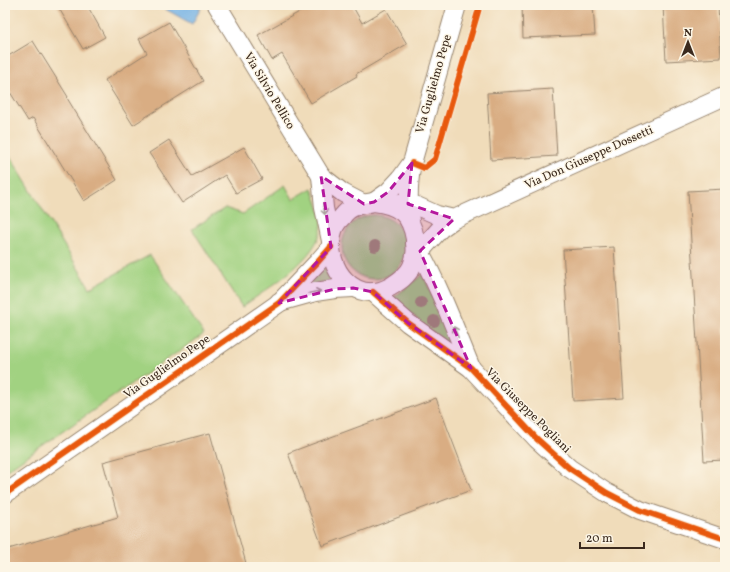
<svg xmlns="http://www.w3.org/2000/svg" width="730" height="572" font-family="Vollkorn,serif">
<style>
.green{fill:#a1d281;stroke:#6e7e50}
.water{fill:#71b0e5;stroke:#566d82}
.building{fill:#d9ad83}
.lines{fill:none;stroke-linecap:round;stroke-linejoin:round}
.minor-casing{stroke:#96836c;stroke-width:20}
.minor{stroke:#fff;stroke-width:18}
.cycleway-casing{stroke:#fcf5e5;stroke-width:8}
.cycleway{stroke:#e8590c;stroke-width:6}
.tree{fill:#9a9172}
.oneway{stroke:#a79f9a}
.marked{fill:#b5179e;fill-opacity:0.2;stroke:#b5179e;stroke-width:3;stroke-dasharray:8 5;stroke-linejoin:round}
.labels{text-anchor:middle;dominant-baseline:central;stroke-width:3;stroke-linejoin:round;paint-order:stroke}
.street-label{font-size:12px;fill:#3b2a1e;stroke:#fcf5e5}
</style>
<rect width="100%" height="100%" fill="#fcf5e5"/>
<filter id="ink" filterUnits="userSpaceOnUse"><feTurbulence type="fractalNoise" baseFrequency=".025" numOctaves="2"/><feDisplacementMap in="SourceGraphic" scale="8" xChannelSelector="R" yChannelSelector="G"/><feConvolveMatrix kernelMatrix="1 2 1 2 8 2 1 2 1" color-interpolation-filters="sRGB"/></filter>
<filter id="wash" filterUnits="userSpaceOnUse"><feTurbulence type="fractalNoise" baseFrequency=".012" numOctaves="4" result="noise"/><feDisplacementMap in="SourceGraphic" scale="16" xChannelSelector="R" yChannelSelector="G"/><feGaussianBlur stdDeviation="0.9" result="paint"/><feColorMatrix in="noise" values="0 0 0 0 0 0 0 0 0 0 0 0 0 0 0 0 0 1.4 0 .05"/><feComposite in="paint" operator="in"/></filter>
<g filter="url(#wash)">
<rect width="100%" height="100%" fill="#f0dcba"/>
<g class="green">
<polygon points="5,148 90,288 150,255 204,334 7,470 5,466"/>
<path d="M285,185L293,199L312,188C316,199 322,212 322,224C320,258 268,288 242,307L192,229L225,208L243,214Z"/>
<circle cx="374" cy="247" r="32"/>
<polygon points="323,266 334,283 297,289"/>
<polygon points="423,274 451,339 444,343 393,298"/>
</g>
<polygon class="water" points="158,5 195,5 201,8 192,24"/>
<g id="blocks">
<g class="building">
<polygon points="57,5 87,5 105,37 83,49"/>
<polygon points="312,5 352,5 362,23 386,9 407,44 356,74 357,76 311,103 282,54 272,60 258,35"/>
<polygon points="522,5 593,5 595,35 523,38"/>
<polygon points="663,5 718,5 721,58 666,61"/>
<polygon points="169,22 203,81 133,125 105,80 147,53 139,39"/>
<polygon points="33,41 68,97 67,98 117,180 84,201 33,118 28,121 5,84 5,58"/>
<polygon points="553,89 557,156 491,160 487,93"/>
<polygon points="169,140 192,176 244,147 262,179 236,193 225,175 182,203 149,153"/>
<polygon points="725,189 725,460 704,461 688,191"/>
<polygon points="614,247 624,398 573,401 563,250"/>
<polygon points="436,398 471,490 322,546 288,453"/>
<polygon points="210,433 247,567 5,567 5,550 118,517 103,462"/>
</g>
</g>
</g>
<g filter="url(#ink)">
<use href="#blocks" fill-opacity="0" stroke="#96836c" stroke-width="1"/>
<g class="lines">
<g class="minor-casing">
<g id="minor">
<polyline points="217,5 321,176 343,193 364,204"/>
<polyline points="321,176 324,208 331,241"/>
<path d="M374,202C399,205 411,214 415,239C416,251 416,255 412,266C408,276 398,282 390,287C355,306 325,268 332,235C333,228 337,222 342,217C345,213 349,209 354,207C360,204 367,203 374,202Z"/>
<polyline points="374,202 388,192 401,178 411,164"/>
<polyline points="399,203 417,206 437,215 454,219"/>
<path d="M410,222C408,202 408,183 412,163L457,5"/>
<path d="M415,243C438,283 454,326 471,368"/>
<polyline points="416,256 440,229 454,219 725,96"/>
<polyline points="373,292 408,323 471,368 537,439 569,468 607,493 640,510 725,539"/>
<polyline points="279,302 315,292 335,289 353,288"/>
<polyline points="5,494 279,303 317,263 331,247"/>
</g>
</g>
<use href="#minor" class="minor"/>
<g class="cycleway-casing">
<g id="cycleway">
<polyline points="412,163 424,168 435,159 480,5"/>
<polyline points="373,292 408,323 471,368 537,439 569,468 607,493 640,510 725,539"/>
<polyline points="5,494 279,303 317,263 331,247"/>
</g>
</g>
<use href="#cycleway" class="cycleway"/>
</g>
<g class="tree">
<circle cx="375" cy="246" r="6"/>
<circle cx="421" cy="303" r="6"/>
<circle cx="434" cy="321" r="6"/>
</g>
<defs><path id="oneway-shaft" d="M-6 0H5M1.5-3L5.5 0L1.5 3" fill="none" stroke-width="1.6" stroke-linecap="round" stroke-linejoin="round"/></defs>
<g class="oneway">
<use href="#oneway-shaft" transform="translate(324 209) rotate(80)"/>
<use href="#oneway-shaft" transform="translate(315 292) rotate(-12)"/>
<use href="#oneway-shaft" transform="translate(456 332) rotate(-112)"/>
</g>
</g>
<path class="marked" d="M412,163L408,204L454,219L420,251L471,368L408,323L373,292L353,288L335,289L279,303L331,247L321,176L364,204L374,202L388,192Z"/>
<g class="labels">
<g class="street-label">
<text transform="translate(434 84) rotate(-74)">Via Guglielmo Pepe</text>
<text transform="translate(269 91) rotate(59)">Via Silvio Pellico</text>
<text transform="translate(589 158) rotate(-24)">Via Don Giuseppe Dossetti</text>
<text transform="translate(167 367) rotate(-35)">Via Guglielmo Pepe</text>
<text transform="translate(528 411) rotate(45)">Via Giuseppe Pogliani</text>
</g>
</g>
<rect width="730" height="572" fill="none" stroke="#fcf5e5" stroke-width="20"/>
<g transform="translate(688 42)" stroke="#fcf5e5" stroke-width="3" paint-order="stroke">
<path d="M0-3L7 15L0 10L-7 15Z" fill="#3b2a1e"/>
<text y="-6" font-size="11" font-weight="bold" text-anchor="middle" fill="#3b2a1e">N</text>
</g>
<path d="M580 542v6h64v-6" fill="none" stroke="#3b2a1e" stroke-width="2"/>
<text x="586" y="542" font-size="12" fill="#3b2a1e" stroke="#fcf5e5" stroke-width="3" paint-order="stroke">20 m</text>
</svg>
